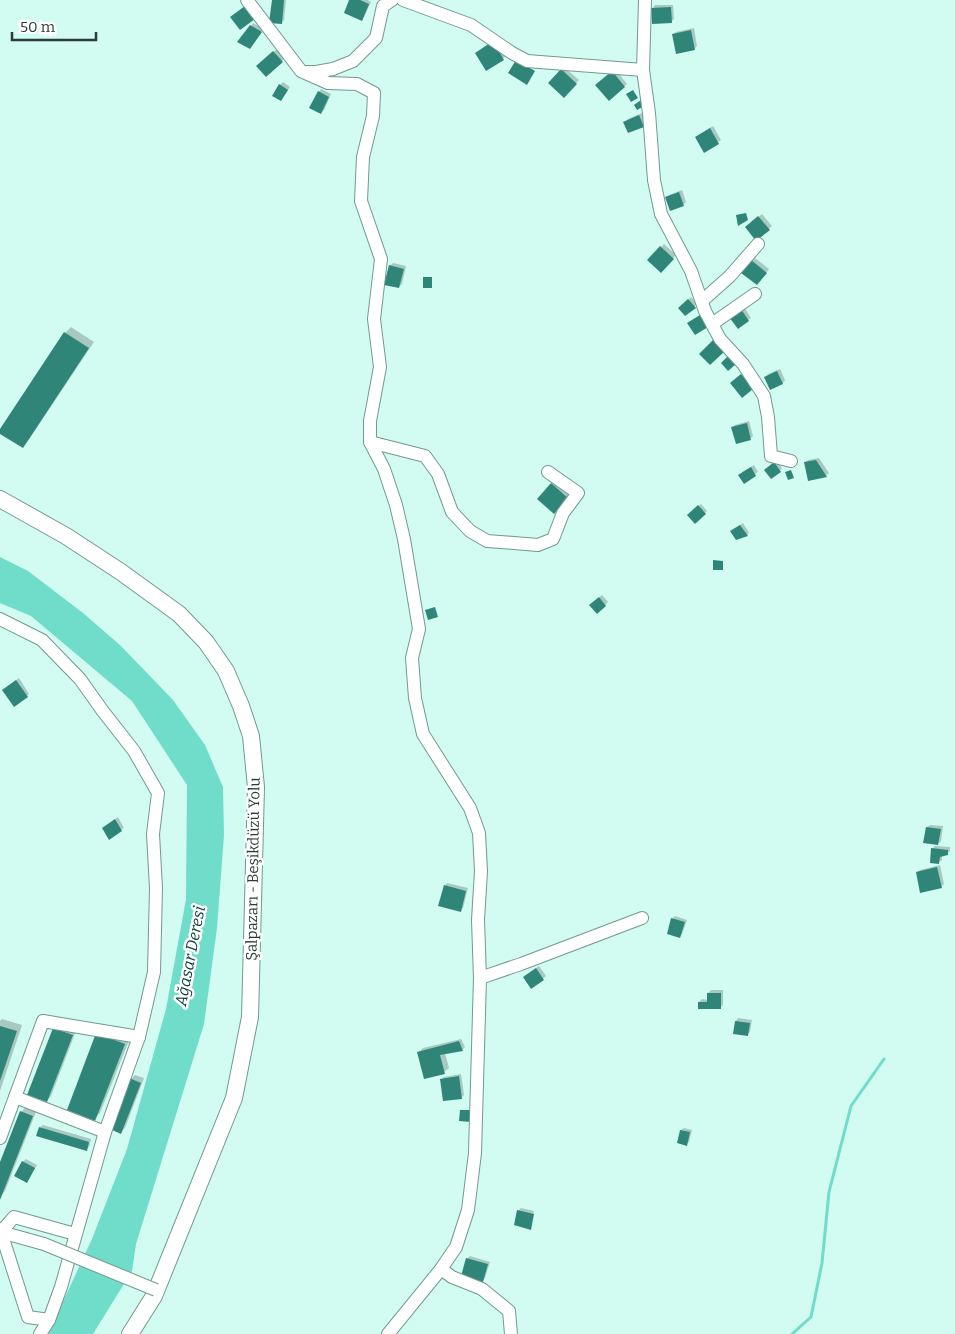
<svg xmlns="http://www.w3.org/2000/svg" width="955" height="1334" font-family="Bitter,serif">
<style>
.water{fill:#6fddca}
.shadow{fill:#0003}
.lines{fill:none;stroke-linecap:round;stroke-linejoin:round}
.stream{stroke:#6fddca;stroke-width:3}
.building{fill:#2f8678}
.minor-casing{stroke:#729991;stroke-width:14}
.major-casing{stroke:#729991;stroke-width:18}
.minor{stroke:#fff;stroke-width:12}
.major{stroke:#fff;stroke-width:16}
.minor-bridge-casing{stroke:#729991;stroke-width:14;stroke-linecap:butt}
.minor-bridge{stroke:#fff;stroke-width:12}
.labels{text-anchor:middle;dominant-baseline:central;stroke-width:5;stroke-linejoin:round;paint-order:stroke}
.street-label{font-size:15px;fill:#2b3c38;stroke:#fff}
.water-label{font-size:16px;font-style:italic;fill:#0d4039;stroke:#fff}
</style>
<rect width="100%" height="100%" fill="#d2fbf2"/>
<polygon class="water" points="0,557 28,571 83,613 121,646 173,700 205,745 223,787 224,835 217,928 204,1024 136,1244 132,1271 93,1334 48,1334 92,1239 127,1149 166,1009 186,899 187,785 132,701 31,616 0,603"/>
<g class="shadow">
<polygon points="273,0 286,0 284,20 281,23"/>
<polygon points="351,0 368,0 371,2 364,17 362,20"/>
<polygon points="655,5 673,5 674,19 671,22 653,8"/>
<polygon points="253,23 263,29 252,45 251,26"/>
<polygon points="694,28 697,46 694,49 673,35 676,32"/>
<polygon points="496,40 506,56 487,69 477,53"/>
<polygon points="277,49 285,58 266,75 258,66"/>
<polygon points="565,68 579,80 564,96 550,83"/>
<polygon points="615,69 627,84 609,99"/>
<polygon points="283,82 290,87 281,100 280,85"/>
<polygon points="321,89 331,94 324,110 321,112 319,92"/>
<polygon points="642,113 646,123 643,126 625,122 628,119"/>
<polygon points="713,126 721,140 704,151 696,137"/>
<polygon points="682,190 686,202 683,205 666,197 669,195"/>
<polygon points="762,214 772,226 756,239 749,225"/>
<polygon points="664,244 676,255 661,271 649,260"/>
<polygon points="755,258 769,269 760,281 743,272"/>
<polygon points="393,263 406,266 402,284 399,287 390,266"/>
<polygon points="691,297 697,304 686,315 680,308"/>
<polygon points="744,307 751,318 748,320 733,314"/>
<polygon points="71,327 94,342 28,441 22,447 0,432 0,431 65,333"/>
<polygon points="780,369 785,380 783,383 771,389 766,377 768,374"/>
<polygon points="749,421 753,436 751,438 732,428 735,425"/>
<polygon points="819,458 829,473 826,475 809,479 805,463 808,460"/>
<polygon points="777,461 782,468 780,471 765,470"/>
<polygon points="754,465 758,472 744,482 742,472"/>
<polygon points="555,481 570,495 554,513 539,498"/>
<polygon points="701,504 707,511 695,522 689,515"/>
<polygon points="743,523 749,533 747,535 734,529"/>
<polygon points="602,595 608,602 597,613 591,605"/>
<polygon points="19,678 29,694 27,696 3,690"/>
<polygon points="118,817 124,828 109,838 103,828"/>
<polygon points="930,825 943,826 941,841 938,844 927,827"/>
<polygon points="935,846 950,847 950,851 947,854 942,855 942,860 939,862 932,849"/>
<polygon points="940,865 944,884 941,887 917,873 920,870"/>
<polygon points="447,883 468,888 463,908 460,910 445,886"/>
<polygon points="675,916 687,920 682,934 680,937 672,919"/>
<polygon points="539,966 546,976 532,987 524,977"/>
<polygon points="711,990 723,990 723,1005 720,1008 699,1002 702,999 708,1000 708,993"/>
<polygon points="738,1018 752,1020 750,1032 747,1034 734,1033 736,1021"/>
<polygon points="2,1019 22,1025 0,1091 0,1021"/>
<polygon points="54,1028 76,1031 51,1096 47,1101"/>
<polygon points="103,1028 130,1038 100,1113 94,1119"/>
<polygon points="461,1039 465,1047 462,1050 445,1053 449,1068 444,1072 419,1052 423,1048"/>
<polygon points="461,1074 464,1095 462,1097 441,1079 444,1077"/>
<polygon points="135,1075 144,1078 125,1128 121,1132 131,1079"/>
<polygon points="26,1107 36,1112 5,1191 1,1196 0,1166 21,1112"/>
<polygon points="43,1125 91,1139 89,1147 86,1149 40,1127"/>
<polygon points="684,1128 692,1130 689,1142 686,1144 681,1130"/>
<polygon points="26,1159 37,1165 29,1179 23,1162"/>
<polygon points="521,1208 534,1211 530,1227 532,1227 531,1228 518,1211"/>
<polygon points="470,1256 490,1262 485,1278 482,1281 467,1259"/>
</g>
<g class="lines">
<polyline class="stream" points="792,1334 811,1317 822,1263 829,1192 851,1106 884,1059"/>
</g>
<g class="building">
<polygon points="272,0 284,0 282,24 269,23"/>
<polygon points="349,0 360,0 369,4 362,21 344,13"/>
<polygon points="245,6 255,19 240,30 230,17"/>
<polygon points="671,7 672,23 652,24 651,8"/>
<polygon points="250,25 262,32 250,49 237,42"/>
<polygon points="691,30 695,50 676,54 672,34"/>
<polygon points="493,41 504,60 486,71 475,53"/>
<polygon points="273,51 283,62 266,77 256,66"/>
<polygon points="516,60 535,71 527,85 508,73"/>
<polygon points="561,69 577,84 564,98 548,83"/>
<polygon points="612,71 625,87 609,101 595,85"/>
<polygon points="279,84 288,90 281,101 272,96"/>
<polygon points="633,90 638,98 631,102 626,94"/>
<polygon points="318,91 329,97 321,114 309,108"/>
<polygon points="641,100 644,106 637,110 634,105"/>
<polygon points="639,115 644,127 628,133 623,122"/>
<polygon points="710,128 719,144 704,153 695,137"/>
<polygon points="679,192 684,206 670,211 665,197"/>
<polygon points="746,213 748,220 738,226 736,215"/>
<polygon points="758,216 770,230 756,241 745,227"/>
<polygon points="660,246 674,259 661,273 647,260"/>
<polygon points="751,260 767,273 757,285 741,273"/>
<polygon points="389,265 404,269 399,288 384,285"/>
<rect x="423" y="277" width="9" height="11"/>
<polygon points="688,299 696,308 685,316 678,308"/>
<polygon points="741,309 749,321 738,329 729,317"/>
<polygon points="700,315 708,327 695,335 687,323"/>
<polygon points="64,332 89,348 23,448 0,434 0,429"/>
<polygon points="713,340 724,352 710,365 699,354"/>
<polygon points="728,356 736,364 728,371 721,363"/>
<polygon points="777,371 783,384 770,390 764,377"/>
<polygon points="741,374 753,389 742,398 730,383"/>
<polygon points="747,423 751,440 736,444 731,427"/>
<polygon points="816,460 827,477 808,481 804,462"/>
<polygon points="774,462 781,472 771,479 764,470"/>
<polygon points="751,467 756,476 744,484 738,475"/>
<polygon points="791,470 794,478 788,480 785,472"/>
<polygon points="551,483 569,499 554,514 537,499"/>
<polygon points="698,505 706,514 695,524 687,515"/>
<polygon points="740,525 748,536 736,540 730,531"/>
<polygon points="713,560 723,561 723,570 713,570"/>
<polygon points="599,597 606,606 597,614 589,605"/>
<polygon points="435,607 438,617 428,620 425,610"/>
<polygon points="16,680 28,697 14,707 2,690"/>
<polygon points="115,819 122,831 109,840 102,828"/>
<polygon points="926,827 941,829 938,845 923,843"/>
<polygon points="931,848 948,850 948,855 940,857 939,864 930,863"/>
<polygon points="937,867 942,888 920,893 916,872"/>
<polygon points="444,885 466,891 461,912 438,906"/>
<polygon points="671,918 685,922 680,938 667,934"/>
<polygon points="536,968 544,980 531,989 523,977"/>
<polygon points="707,993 721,993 721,1009 698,1009 698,1002 707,1002"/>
<polygon points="735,1021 750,1023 748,1036 733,1034"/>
<polygon points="0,1026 17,1031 0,1081"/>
<polygon points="53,1028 73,1035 47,1102 27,1095"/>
<polygon points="96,1033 125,1044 95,1121 67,1110"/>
<polygon points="459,1041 463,1051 440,1055 445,1074 424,1079 417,1052"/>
<polygon points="459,1076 462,1099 443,1101 440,1079"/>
<polygon points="129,1078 141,1083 121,1134 110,1129"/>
<polygon points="460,1110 472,1110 471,1122 459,1121"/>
<polygon points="20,1111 33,1116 0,1200 0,1162"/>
<polygon points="39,1127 89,1142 87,1151 36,1136"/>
<polygon points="680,1130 690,1132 687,1146 677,1143"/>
<polygon points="22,1161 35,1168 27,1183 14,1176"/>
<polygon points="517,1210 534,1214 531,1230 514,1225"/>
<polygon points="466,1258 488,1264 483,1282 461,1276"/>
</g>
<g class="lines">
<g class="minor-casing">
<g id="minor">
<polyline points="247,0 301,71 328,83 357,84 374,93 373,116 363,157 361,201 381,259 374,319 380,367 370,421 370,442 384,469 396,505 404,539 419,629 412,658 415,698 423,734 470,808 479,833 481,871 478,920 480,978 475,1153 468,1210 456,1247 441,1269 388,1334"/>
<polyline points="403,0 471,25 512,53 527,61 643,70"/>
<polyline points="645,0 643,70 649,113 654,180 661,214 691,271 705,311 720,339 743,364 764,396 768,417 771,456 791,461"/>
<polyline points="306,72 316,72 333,69 353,61 376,38 383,6 392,0"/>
<polyline points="702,301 730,276 758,244"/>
<polyline points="712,324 755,294"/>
<polyline points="370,442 425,456 438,474 452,512 470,531 487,541 514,543 538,545 553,539 563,513 578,493 548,472"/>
<polyline points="0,619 42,640 80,679 102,710 134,751 158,793 153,834 156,888 154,972 139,1037 105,1132 61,1287 49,1320 40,1334"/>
<polyline points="480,978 521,964 642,918"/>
<polyline points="15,1097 105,1132"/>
<polyline points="0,1138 43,1021 139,1037"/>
<polyline points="0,1229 28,1317 49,1320"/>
<polyline points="1,1232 44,1244"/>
<polyline points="0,1233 14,1217 75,1234"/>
<polyline points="441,1269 452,1277 482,1289 509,1311 511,1334"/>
</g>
</g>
<g class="major-casing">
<polyline id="major" points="0,499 66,536 121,572 179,614 206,642 226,671 241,706 251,736 256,787 250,1017 234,1098 154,1296 130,1334"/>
</g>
<use href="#minor" class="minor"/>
<use href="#major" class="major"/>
<g class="minor-bridge-casing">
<polyline id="minor-bridge" points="44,1244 156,1290"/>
</g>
<use href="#minor-bridge" class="minor-bridge"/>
</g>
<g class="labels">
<g class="street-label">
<text transform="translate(253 869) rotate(-89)">Şalpazarı - Beşikdüzü Yolu</text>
</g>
<g class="water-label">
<text transform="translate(190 956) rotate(-79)">Ağasar Deresi</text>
</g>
</g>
<path d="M12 32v8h84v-8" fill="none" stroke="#2b3c38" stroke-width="2.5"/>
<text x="20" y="32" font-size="15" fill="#2b3c38" stroke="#ffffff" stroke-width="4" paint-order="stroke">50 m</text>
</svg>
